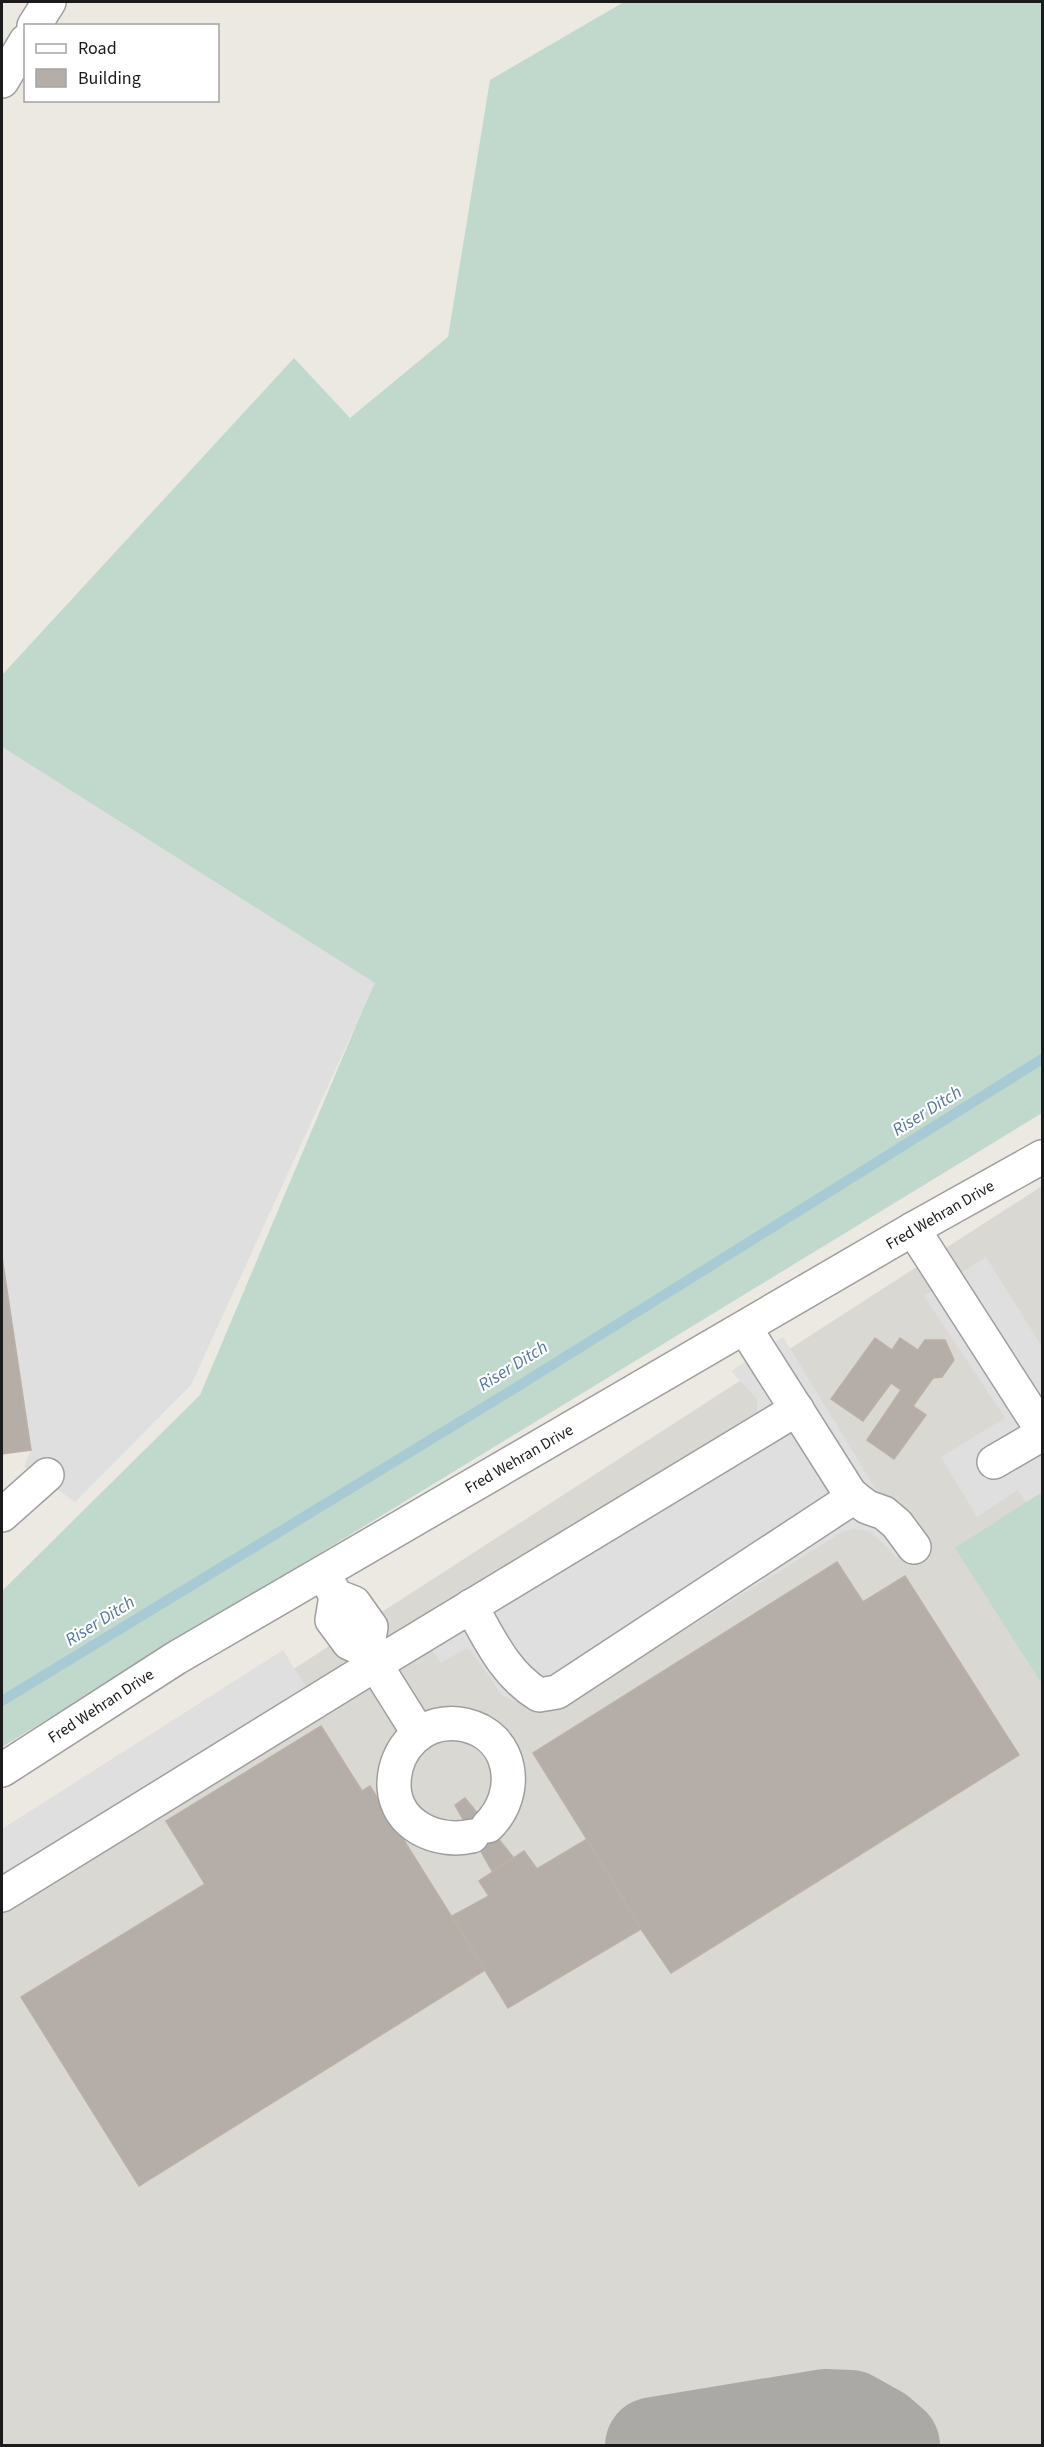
<svg xmlns="http://www.w3.org/2000/svg" width="1044" height="2447" font-family="'Source Sans 3',sans-serif">
<style>
.airport{fill:#dad8d3}
.wetland{fill:#c1d8cd}
.parking{fill:#dfdfdf}
.lines{fill:none;stroke-linecap:round;stroke-linejoin:round}
.stream{stroke:#a7cad5;stroke-width:10}
.taxiway{stroke:#aaa9a6;stroke-width:98}
.building{fill:#b5aea8;stroke:#bcb0a6;stroke-width:1.5}
.minor-casing{stroke:#9f9f9f;stroke-width:36}
.minor{stroke:#fff;stroke-width:33}
.labels{text-anchor:middle;dominant-baseline:central;stroke-width:4.5;stroke-linejoin:round;paint-order:stroke}
.street-label{font-size:16px;fill:#1b1b1b;stroke:#fff}
.water-label{font-size:18px;font-style:italic;fill:#54799f;stroke:#fff}
</style>
<rect width="100%" height="100%" fill="#ece9e2"/>
<polygon class="airport" points="1042,1186 1042,2445 2,2446 2,1857"/>
<g class="wetland">
<polygon points="624,2 1042,2 1042,1113 2,1747 2,1591 200,1395 374,983 2,747 2,675 294,358 350,418 448,337 490,80"/>
<polygon points="1042,1492 1042,1684 955,1548"/>
</g>
<g class="parking">
<polygon points="2,747 375,983 191,1385 75,1502 24,1466 31,1450 2,1257"/>
<polygon points="986,1257 1042,1347 1042,1492 1026,1502 1018,1490 977,1517 941,1457 1005,1418 924,1296"/>
<polygon points="783,1337 877,1491 915,1516 927,1539 896,1558 887,1547 869,1531 855,1529 844,1531 561,1707 537,1712 502,1695 471,1650 466,1648 441,1663 417,1628 757,1415 757,1399 731,1371"/>
<polygon points="283,1650 323,1714 2,1912 2,1829"/>
</g>
<g class="lines">
<polyline class="stream" points="2,1701 512,1390 1042,1059"/>
<polyline class="taxiway" points="654,2446 825,2418 850,2419 877,2434 891,2446"/>
</g>
<g class="building">
<polygon points="2,1257 31,1450 2,1454"/>
<polygon points="875,1338 892,1350 900,1338 918,1350 925,1340 945,1340 954,1360 942,1377 933,1378 913,1406 926,1415 894,1459 867,1440 901,1390 891,1383 863,1421 831,1399"/>
<polygon points="837,1562 863,1602 905,1576 1019,1755 671,1973 641,1929 616,1886 533,1753"/>
<polygon points="321,1726 362,1791 370,1786 485,1970 139,2186 21,1997 205,1884 166,1821"/>
<polygon points="465,1798 513,1857 492,1871 455,1805"/>
<polygon points="587,1839 641,1929 508,2008 452,1916 489,1896 479,1881 524,1851 537,1869"/>
</g>
<g class="lines">
<g class="minor-casing">
<g id="minor">
<polyline points="34,26 49,2"/>
<polyline points="2,81 26,41"/>
<polyline points="913,1229 1042,1430"/>
<polyline points="745,1328 851,1495 867,1507 884,1513 897,1524 914,1547"/>
<polyline points="994,1462 1042,1434"/>
<polyline points="2,1515 47,1475"/>
<polyline points="327,1580 336,1596 354,1603 371,1627 367,1651"/>
<polyline points="336,1596 332,1620 349,1643 367,1651 419,1734"/>
<path d="M471,1606C490,1640 505,1674 539,1695L557,1692L854,1497"/>
<polyline points="2,1770 176,1658 913,1229 1042,1157"/>
<path d="M472,1836C438,1844 396,1826 394,1787C393,1748 424,1716 465,1725C514,1736 521,1794 488,1826"/>
<polyline points="2,1895 394,1653 797,1409"/>
</g>
</g>
<use href="#minor" class="minor"/>
</g>
<g class="labels">
<g class="street-label">
<text transform="translate(940 1215) rotate(-30)">Fred Wehran Drive</text>
<text transform="translate(519 1459) rotate(-30)">Fred Wehran Drive</text>
<text transform="translate(101 1706) rotate(-33)">Fred Wehran Drive</text>
</g>
<g class="water-label">
<text transform="translate(927 1111) rotate(-32)">Riser Ditch</text>
<text transform="translate(513 1366) rotate(-32)">Riser Ditch</text>
<text transform="translate(100 1621) rotate(-32)">Riser Ditch</text>
</g>
</g>
<rect width="1044" height="2447" fill="none" stroke="#1b1b1b" stroke-width="6"/>
<rect x="24" y="24" width="195" height="78" fill="#ffffff" stroke="#a4a4a4" stroke-width="1.5"/>
<rect x="36" y="44" width="30" height="9" fill="#ffffff" stroke="#a4a4a4" stroke-width="1.5"/>
<text x="78" y="54" font-size="18" fill="#1b1b1b">Road</text>
<rect x="36" y="69" width="30" height="18" fill="#b5aea8" stroke="#a4a4a4" stroke-width="1.5"/>
<text x="78" y="84" font-size="18" fill="#1b1b1b">Building</text>
</svg>
